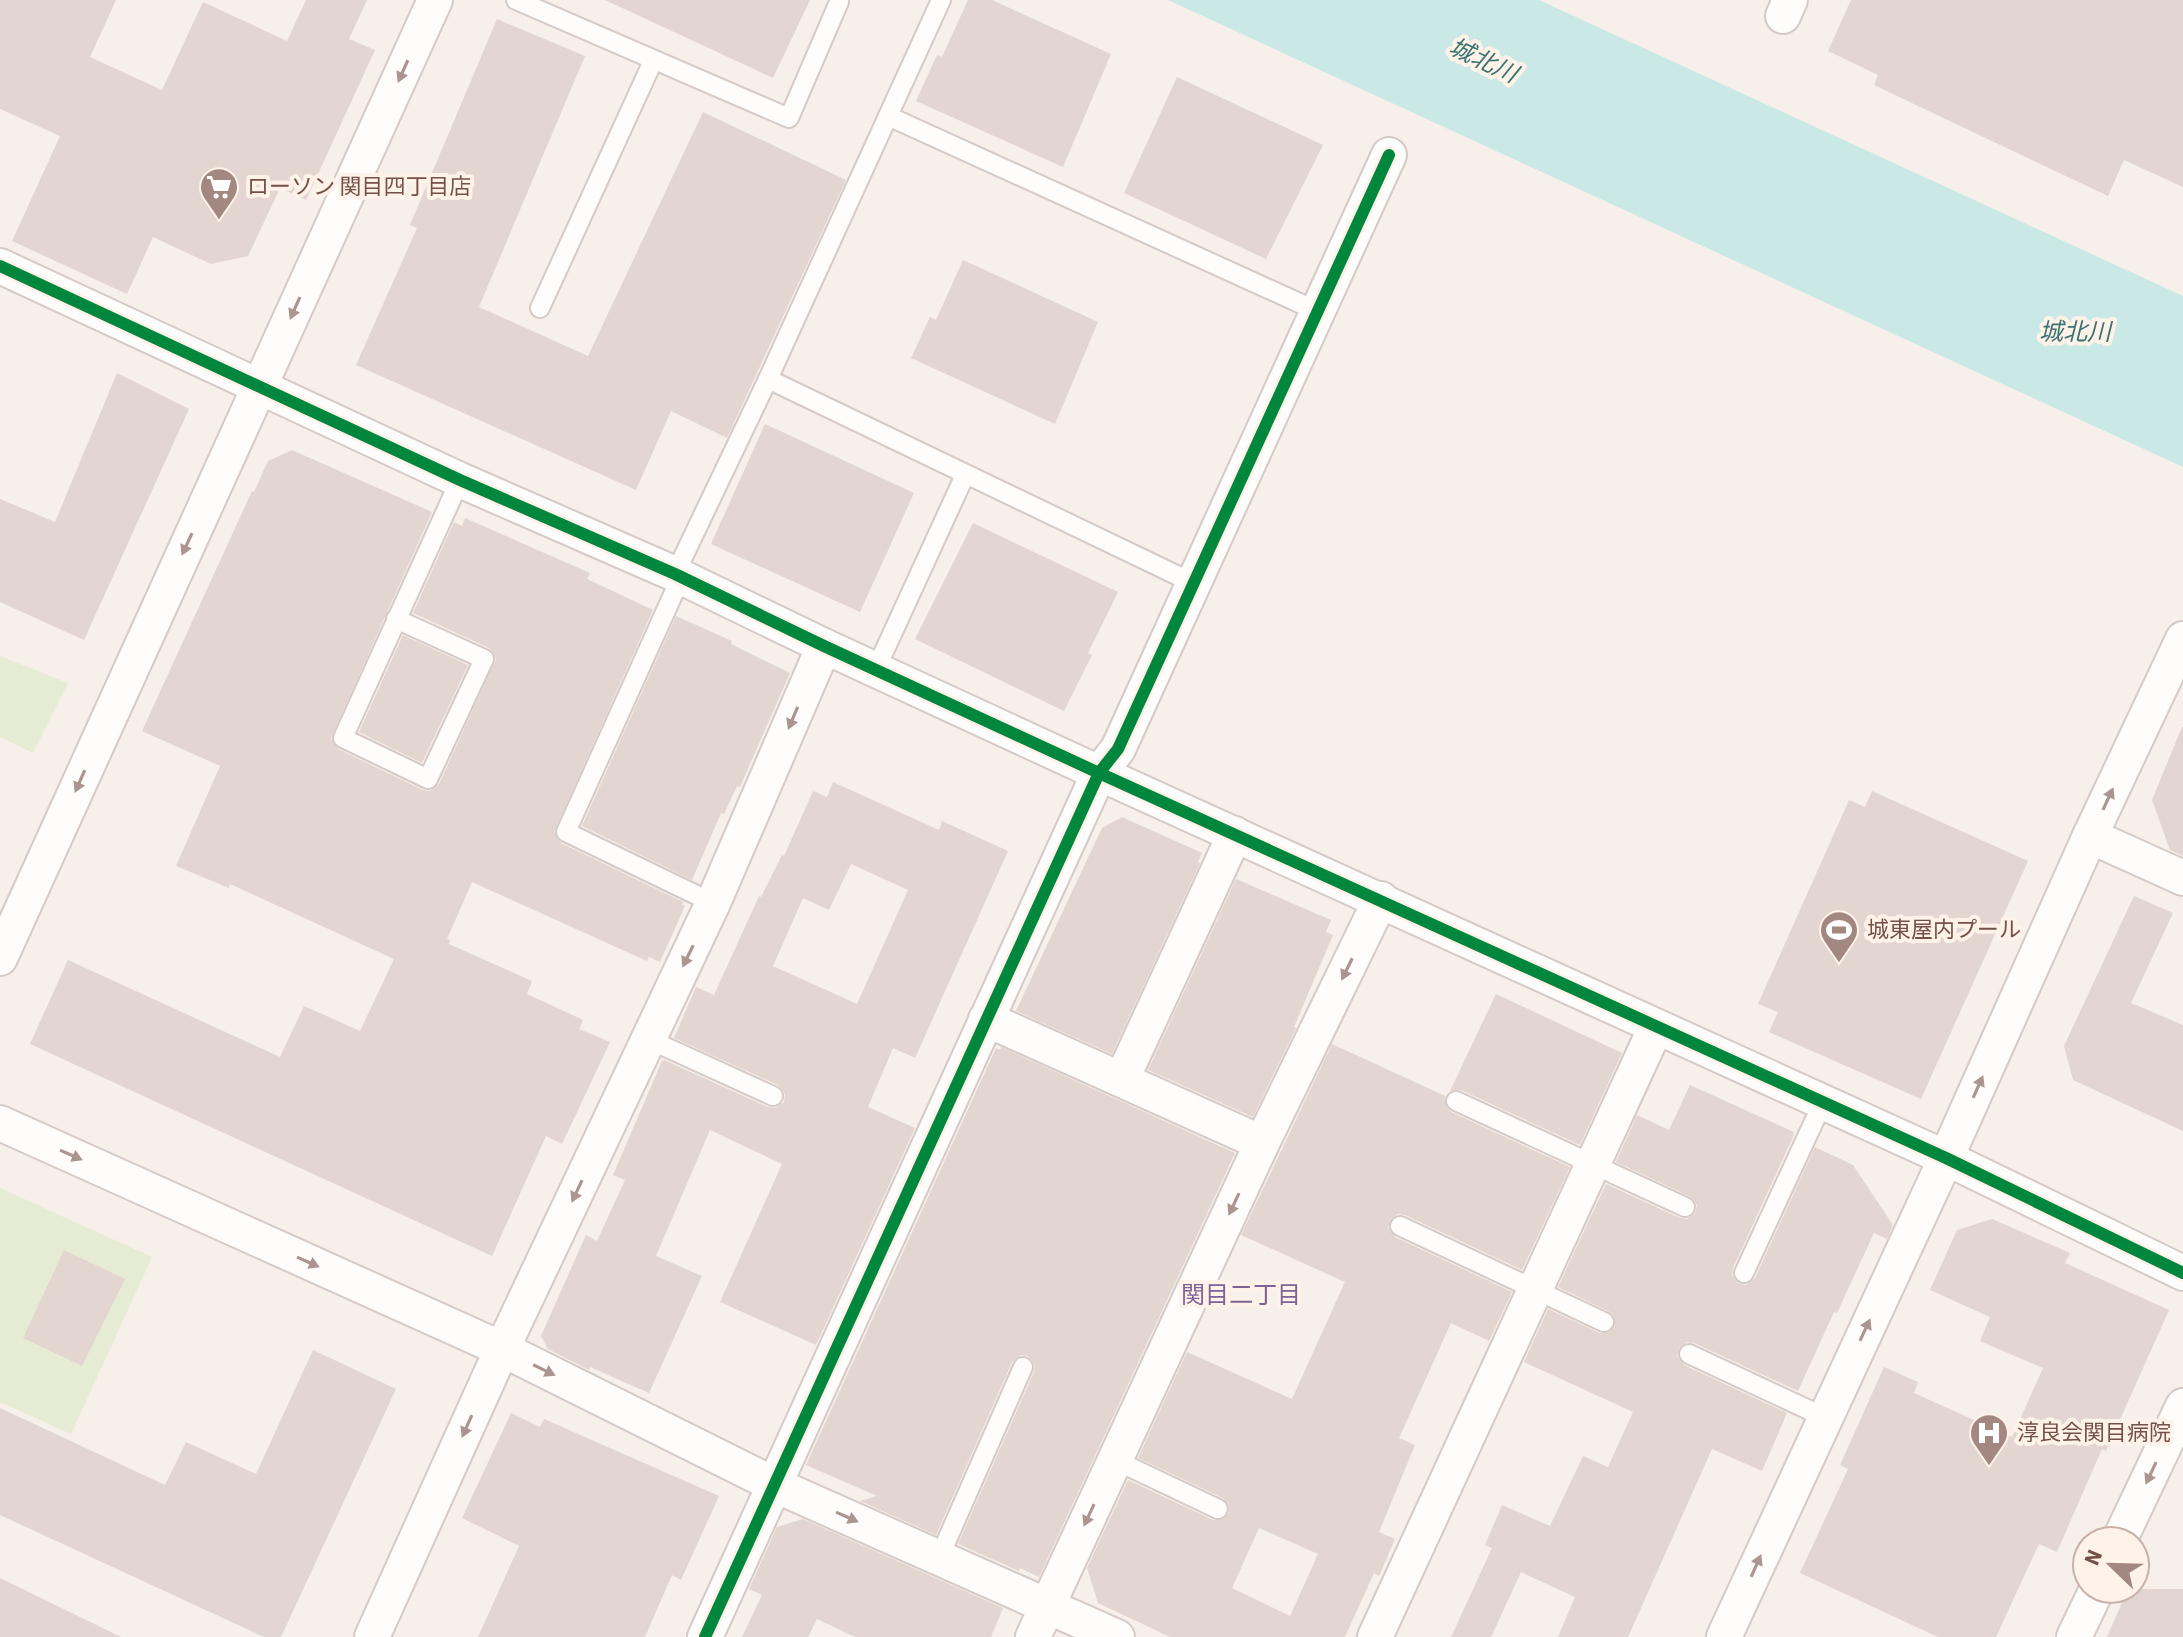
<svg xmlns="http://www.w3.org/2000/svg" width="2183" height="1637" font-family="'Source Sans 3','Noto Sans JP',sans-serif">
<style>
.green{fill:#e6ecd3}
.water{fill:#cae9e6}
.building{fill:#e3d5d0;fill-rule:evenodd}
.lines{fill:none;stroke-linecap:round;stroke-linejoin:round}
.lane-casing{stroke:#d5cac6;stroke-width:22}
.street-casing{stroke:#d5cac6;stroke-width:38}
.lane{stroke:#fefdfc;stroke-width:18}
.street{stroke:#fefdfc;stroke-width:34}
.cycleway-casing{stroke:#fff2e9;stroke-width:17}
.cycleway{stroke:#00873e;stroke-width:12}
.oneway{fill:#ac9590}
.labels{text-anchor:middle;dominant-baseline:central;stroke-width:8;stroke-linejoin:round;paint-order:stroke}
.poi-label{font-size:22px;fill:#755048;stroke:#fff2e9;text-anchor:start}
.water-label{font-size:24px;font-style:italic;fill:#397472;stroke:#fff2e9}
.neighbourhood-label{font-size:24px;fill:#7d6498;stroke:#fff2e9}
</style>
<rect width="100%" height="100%" fill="#f7efe9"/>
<g class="green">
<polygon points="0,656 68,683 33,753 0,737"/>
<polygon points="0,1188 152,1257 71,1434 0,1402"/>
</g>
<polygon class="water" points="1168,0 1539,0 2183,296 2183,467"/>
<g class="building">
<polygon points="0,0 116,0 90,57 162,90 203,2 287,41 306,0 367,0 349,39 375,50 306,200 280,188 248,256 211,264 153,237 127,294 12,241 60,136 0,109"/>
<polygon points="605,0 810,0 773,78"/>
<polygon points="968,0 992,0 1111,54 1063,167 916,101 937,55 942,57"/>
<polygon points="1851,0 2183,0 2183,187 2124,160 2108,196 1874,85 1878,75 1828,51"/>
<polygon points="497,19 585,56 479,307 588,356 703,112 846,180 727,438 671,411 636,490 356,365 417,228 410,225"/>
<polygon points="1177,77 1323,145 1266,259 1124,193"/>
<polygon points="963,260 1098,322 1055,424 911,358 930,317 936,320"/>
<polygon points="117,373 189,409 84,640 0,602 0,499 55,522"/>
<polygon points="765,424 914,493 860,612 711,544"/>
<polygon points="292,450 432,512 331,738 338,749 423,790 430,791 439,784 496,659 489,648 413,613 454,522 462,526 465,518 590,573 587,579 653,610 554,832 561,843 683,902 682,905 685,906 660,962 649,957 647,961 472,882 447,939 450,940 449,944 532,981 527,994 583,1020 579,1029 610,1042 562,1144 546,1136 492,1256 30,1044 68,960 280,1057 304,1006 360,1031 394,959 230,884 229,888 176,866 220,766 142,731 252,491 254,492 268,461"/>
<polygon points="973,523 1118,592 1088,653 1092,655 1064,711 915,639"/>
<polygon points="676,616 732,641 731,644 790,673 740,787 737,786 724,814 721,813 692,880 582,826"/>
<polygon points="403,635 468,665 422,763 359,732"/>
<polygon points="2182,727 2183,727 2183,856 2170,850 2152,800"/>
<path d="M833,782L939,830L942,821L1008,851L915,1058L893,1048L868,1107L915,1128L816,1345L720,1302L782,1164L710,1130L656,1256L702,1276L649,1393L590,1367L589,1370L548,1349L541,1336L586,1235L597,1241L625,1180L613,1175L662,1061L664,1060L768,1107L775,1108L784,1102L785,1094L778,1085L674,1038L696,987L714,995L759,896L761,897L782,855L784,856L813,791L827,797ZM851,864L908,890L857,1004L773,966L803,898L829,910Z"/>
<polygon points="1872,791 2028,861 1921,1099 1769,1032 1778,1012 1758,1004 1849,800 1865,807"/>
<polygon points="1122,817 1202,853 1198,862 1200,863 1112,1054 1016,1011 1102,828"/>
<polygon points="1236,879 1331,920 1326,932 1333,935 1294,1027 1296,1028 1253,1117 1148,1070"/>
<polygon points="2134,896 2173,913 2131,1003 2183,1025 2183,1131 2073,1080 2064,1046"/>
<polygon points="1496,994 1622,1053 1580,1145 1461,1090 1450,1091"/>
<path d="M1332,1044L1445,1096L1446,1107L1451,1112L1570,1167L1522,1270L1405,1215L1398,1214L1390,1220L1388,1228L1395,1237L1512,1292L1489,1341L1451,1323L1399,1438L1415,1445L1379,1532L1395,1539L1379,1576L1374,1573L1345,1637H1170L1098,1603L1087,1568L1128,1480L1213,1520L1224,1519L1229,1513L1228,1503L1223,1498L1138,1458L1187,1352L1292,1399L1345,1282L1241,1235ZM1259,1528L1318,1554L1290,1616L1232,1588Z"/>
<polygon points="1001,1047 1235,1153 1039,1577 1020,1568 1019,1571 958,1544 1034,1372 1035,1365 1028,1356 1021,1355 1012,1362 936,1535 860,1501 877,1496 806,1465 996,1048 1000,1050"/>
<polygon points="1690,1085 1794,1132 1793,1137 1733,1268 1732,1275 1738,1283 1746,1285 1755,1278 1815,1147 1853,1165 1893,1225 1887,1239 1874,1233 1837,1313 1834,1312 1798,1391 1694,1343 1687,1342 1679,1348 1677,1356 1684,1365 1787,1413 1762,1471 1712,1449 1628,1637 1558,1637 1575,1597 1521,1572 1491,1637 1451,1637 1492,1548 1485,1545 1502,1505 1550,1526 1583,1456 1608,1467 1633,1412 1524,1362 1548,1309 1600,1333 1610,1332 1615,1326 1614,1316 1610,1312 1558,1287 1606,1184 1680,1218 1687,1219 1695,1213 1697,1205 1691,1197 1616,1162 1637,1115 1669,1130"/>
<polygon points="1992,1219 2070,1253 2065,1263 2169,1310 2106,1451 2102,1449 2057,1552 2039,1544 1996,1637 1938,1637 1800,1573 1848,1469 1840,1465 1884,1367 1918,1382 1914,1393 2012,1437 2043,1368 1980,1341 1990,1317 1930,1290 1957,1230"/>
<polygon points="64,1250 125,1279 82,1366 23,1338"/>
<polygon points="313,1350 396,1389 281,1637 264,1637 0,1515 0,1408 165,1485 186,1442 256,1474"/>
<polygon points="511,1413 540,1427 544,1419 719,1496 681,1580 672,1575 645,1637 478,1637 519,1546 462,1518"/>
<polygon points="803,1519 1003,1608 991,1637 855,1637 817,1619 808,1637 742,1637 762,1595 749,1589 777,1527"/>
<polygon points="0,1578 121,1637 0,1637"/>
<polygon points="2128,1589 2183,1589 2183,1637 2107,1637"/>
</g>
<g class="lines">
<g class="lane-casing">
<g id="lane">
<polyline points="516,0 789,118 839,2"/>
<polyline points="888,116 1317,311"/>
<polyline points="540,308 653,61"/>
<polyline points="768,379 1193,583"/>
<polyline points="675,574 768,379 941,0"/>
<polyline points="681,577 566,832 713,903"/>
<polyline points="396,619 484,659 428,779 343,738 460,480"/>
<polyline points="876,669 965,475"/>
<polyline points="648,1039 773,1096"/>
<polyline points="1456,1101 1685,1207"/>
<polyline points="1400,1226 1604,1322"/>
<polyline points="1744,1273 1823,1102"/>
<polyline points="1689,1354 1824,1417"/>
<polyline points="1115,1460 1218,1509"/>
<polyline points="939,1558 1023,1367"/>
</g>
</g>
<g class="street-casing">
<g id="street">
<polyline points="1783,16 1790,0"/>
<polyline points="0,266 460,480 675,574 824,646 1099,773 1946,1158 2183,1273"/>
<polyline points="2090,836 2183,878"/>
<polyline points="0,958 435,0"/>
<polyline points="986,1019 1262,1143"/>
<polyline points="1122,1079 1235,834"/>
<polyline points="0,1123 502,1349 775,1485 1117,1637"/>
<polyline points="2119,1541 2183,1406"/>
<polyline points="372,1637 502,1349 713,903 824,646"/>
<polyline points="705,1637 1099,773 1118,749 1389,155"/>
<polyline points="1033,1637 1262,1143 1381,899"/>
<polyline points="1375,1637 1656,1027"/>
<polyline points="1724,1637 1946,1158 2090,836 2183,639"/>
<polyline points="2074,1637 2097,1589"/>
</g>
</g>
<use href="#lane" class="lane"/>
<use href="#street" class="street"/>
<g class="cycleway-casing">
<g id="cycleway">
<polyline points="0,266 460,480 675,574 824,646 1099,773 1946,1158 2183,1273"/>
<polyline points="705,1637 1099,773 1118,749 1389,155"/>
</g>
</g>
<use href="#cycleway" class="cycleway"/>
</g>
<defs><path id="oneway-solid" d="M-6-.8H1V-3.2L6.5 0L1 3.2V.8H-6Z" transform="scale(2)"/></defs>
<g class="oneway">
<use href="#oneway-solid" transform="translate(403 71) rotate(114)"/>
<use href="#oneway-solid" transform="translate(295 308) rotate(114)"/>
<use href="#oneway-solid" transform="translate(187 544) rotate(115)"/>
<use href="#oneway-solid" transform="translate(793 718) rotate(113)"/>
<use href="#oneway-solid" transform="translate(80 781) rotate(114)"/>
<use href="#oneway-solid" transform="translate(2108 799) rotate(-65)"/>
<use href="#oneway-solid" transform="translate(688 956) rotate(116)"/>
<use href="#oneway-solid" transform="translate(1347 969) rotate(116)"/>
<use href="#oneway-solid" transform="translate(1978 1087) rotate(-66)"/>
<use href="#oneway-solid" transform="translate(71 1155) rotate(24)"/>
<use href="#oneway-solid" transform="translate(577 1191) rotate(115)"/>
<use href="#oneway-solid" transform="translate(1234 1204) rotate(115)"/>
<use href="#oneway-solid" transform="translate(308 1262) rotate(24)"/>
<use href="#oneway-solid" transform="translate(1865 1330) rotate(-65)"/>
<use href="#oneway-solid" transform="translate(544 1370) rotate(26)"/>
<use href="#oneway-solid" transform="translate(467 1426) rotate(114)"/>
<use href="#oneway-solid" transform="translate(2151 1473) rotate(115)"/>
<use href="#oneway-solid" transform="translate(1089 1515) rotate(115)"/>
<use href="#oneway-solid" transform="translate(847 1517) rotate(24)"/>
<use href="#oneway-solid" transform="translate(1756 1566) rotate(-66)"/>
</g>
<defs>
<g id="supermarket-pin" transform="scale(2)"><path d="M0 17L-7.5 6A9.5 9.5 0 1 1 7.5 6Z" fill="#a28880" stroke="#fff2e9"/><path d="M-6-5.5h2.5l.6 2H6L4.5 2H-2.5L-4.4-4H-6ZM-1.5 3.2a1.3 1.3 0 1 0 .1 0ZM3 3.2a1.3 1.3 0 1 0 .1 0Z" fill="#fff"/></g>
<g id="stadium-pin" transform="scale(2)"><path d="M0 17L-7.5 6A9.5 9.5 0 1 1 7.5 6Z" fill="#a28880" stroke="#fff2e9"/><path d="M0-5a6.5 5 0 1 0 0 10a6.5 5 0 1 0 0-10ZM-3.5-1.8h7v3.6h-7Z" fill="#fff"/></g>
<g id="hospital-pin" transform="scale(2)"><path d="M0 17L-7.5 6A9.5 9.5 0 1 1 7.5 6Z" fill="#a28880" stroke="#fff2e9"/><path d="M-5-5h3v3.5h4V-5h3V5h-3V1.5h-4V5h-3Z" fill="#fff"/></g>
</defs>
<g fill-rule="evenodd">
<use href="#supermarket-pin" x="219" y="187"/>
<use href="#stadium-pin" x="1839" y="930"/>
<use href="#hospital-pin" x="1989" y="1433"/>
</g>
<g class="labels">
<g class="poi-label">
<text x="247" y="187">ローソン 関目四丁目店</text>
<text x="1867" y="930">城東屋内プール</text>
<text x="2017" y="1433">淳良会関目病院</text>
</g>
<g class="water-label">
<text transform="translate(1483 61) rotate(25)">城北川</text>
<text x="2075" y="332">城北川</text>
</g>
<g class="neighbourhood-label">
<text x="1241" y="1295">関目二丁目</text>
</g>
</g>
<g transform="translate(2111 1565) rotate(293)"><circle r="38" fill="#fff2e9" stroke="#c8b1a9" stroke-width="2"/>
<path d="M0-6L14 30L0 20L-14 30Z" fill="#a28880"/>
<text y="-12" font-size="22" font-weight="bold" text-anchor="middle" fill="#755048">N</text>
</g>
</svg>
